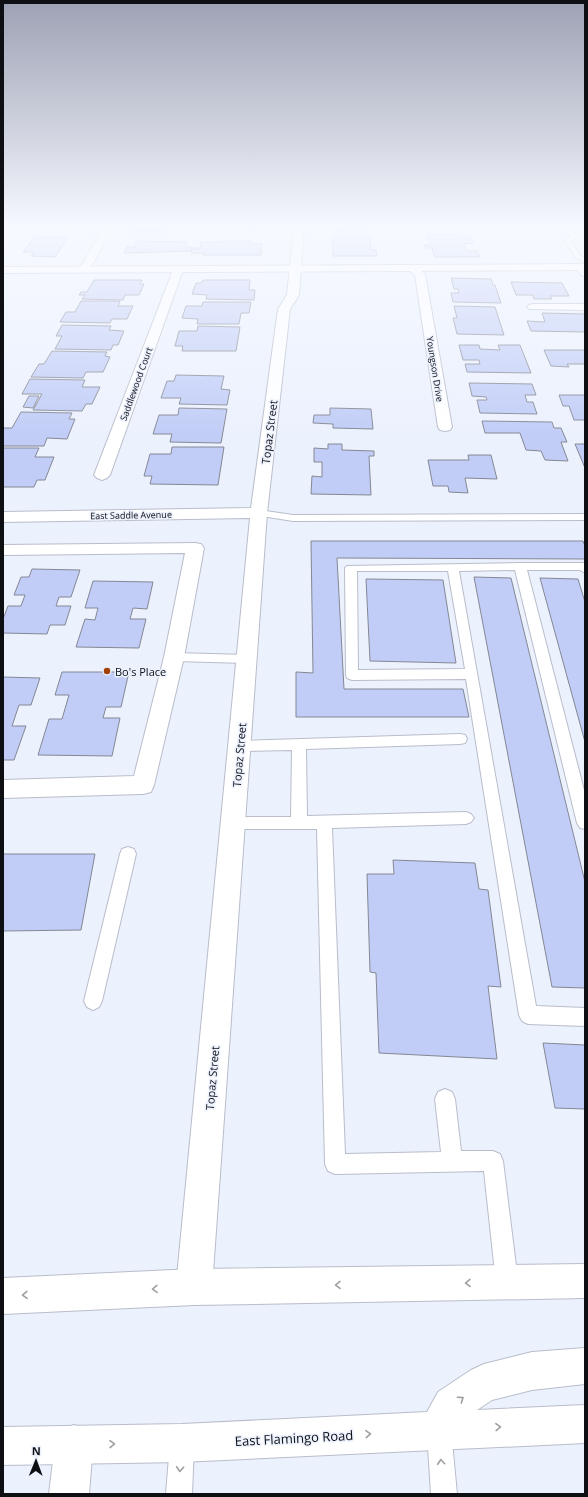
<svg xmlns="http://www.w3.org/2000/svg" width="588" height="1497" font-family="'Open Sans',sans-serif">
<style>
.building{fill:#c1cdf7;stroke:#848894}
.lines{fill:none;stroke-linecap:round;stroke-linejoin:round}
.lane-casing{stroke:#b9bdca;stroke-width:2}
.street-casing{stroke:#b9bdca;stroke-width:2}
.secondary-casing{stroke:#b9bdca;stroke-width:2}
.primary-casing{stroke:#b9bdca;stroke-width:2}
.lane{fill:#fff;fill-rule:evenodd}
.street{fill:#fff;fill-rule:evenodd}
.secondary{fill:#fff;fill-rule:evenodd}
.primary{fill:#fff;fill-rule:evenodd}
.oneway{stroke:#9e9fa1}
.poi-dot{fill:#a34007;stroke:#ecf1fe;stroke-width:1.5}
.labels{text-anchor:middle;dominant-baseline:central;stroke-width:3;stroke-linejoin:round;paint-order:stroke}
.far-street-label{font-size:9px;fill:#0d0f13;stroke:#ecf1fe}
.street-label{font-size:11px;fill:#0d0f13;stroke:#ecf1fe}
.poi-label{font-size:11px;fill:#0d0f13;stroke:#ecf1fe;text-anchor:start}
.near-street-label{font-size:13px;fill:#0d0f13;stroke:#ecf1fe}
</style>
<rect width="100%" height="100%" fill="#ecf1fe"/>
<g class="building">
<polygon points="31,226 78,226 76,229 29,228"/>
<polygon points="133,226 168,226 165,232 130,232"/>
<polygon points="232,226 263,226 263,230 231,230"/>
<polygon points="333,228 365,229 366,235 370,235 371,250 376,250 377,256 333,256 333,235 348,235 348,232 333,232"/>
<polygon points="458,234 459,237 470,237 473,243 463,244 467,251 477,251 480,257 435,257 432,248 426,248 424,245 431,245 427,235"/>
<polygon points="35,237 68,237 55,257 31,256 34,252 23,252"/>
<polygon points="137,241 187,242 185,247 192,247 191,251 124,253 127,247 135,247"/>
<polygon points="221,241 251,241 251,244 262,244 261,255 203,255 204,253 191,253 193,248 200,248 201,242 221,242"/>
<polygon points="451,278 491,279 493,285 495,285 501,303 453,302 451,293 459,293 458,289 454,289"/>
<polygon points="94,280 142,280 140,284 144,284 139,295 125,295 123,300 82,299 85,295 79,295 81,292 87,292"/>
<polygon points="203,280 250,280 249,290 255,290 254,300 206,299 207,295 192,294 196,283 201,283"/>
<polygon points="511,282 562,283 569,296 550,296 552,299 534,299 533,295 516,295"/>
<polygon points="81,301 120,301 118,306 133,306 127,319 112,319 110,323 60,322 66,312 75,312"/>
<polygon points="203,302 251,302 249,313 241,313 239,324 197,324 198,319 182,318 186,306 202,306"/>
<polygon points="454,306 495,307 504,335 457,334 453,318 457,318"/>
<polygon points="542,313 585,314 585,332 531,331 527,321 545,322"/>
<polygon points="62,325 111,326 109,330 124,331 118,345 113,345 111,350 55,349 62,336 56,336"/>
<polygon points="198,326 240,327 236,351 182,351 183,346 175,346 179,331 197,331"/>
<polygon points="459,345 479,345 480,349 500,350 498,345 520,345 531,373 467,372 465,364 480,364 479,360 463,360"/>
<polygon points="544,350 585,350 585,366 584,364 567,364 569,367 551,366"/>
<polygon points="52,351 107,352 105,356 110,357 103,372 86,372 83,378 31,377 39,364 44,364"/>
<polygon points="176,375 224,376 221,389 230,390 227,405 179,404 181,398 161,398 167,381 174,381"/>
<polygon points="30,379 85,380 82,387 100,387 92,404 86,404 82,411 33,410 42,394 22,394"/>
<polygon points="469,383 532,384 536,395 525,395 527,402 533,402 537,414 480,413 477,400 487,400 486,397 472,396"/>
<polygon points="559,395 585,395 585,420 574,420 569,406 563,406"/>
<polygon points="29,396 39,396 33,408 23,407"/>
<polygon points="179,408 227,409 221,443 170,442 172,434 153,434 159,415 178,415"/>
<polygon points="330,408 371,409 373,429 333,428 333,424 313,423 314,415 330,415"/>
<polygon points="21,412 72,413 69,419 75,419 67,439 47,438 44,446 3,446 3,428 12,428"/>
<polygon points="482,421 552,422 554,428 561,428 567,442 561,442 568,461 545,460 541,451 526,450 520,433 485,433"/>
<polygon points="328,444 342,444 342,450 374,451 374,456 369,456 371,495 311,494 312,476 322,477 322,462 314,462 314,448 328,449"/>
<polygon points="575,444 585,444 585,468"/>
<polygon points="172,447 224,447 218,485 150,484 152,476 144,476 150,454 171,454"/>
<polygon points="3,448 39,448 35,457 54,457 45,480 37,480 34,487 3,487"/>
<polygon points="468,455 491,455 497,479 465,478 468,493 449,492 448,486 433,486 428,460 469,460"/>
<polygon points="311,541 583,541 585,546 585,559 337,558 344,689 463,689 469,717 296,717 296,672 313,673"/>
<polygon points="32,569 80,570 71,597 59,597 56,606 71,606 65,625 50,625 47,634 3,633 3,619 8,606 21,606 25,595 14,595 21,577 29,577"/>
<polygon points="474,577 511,578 585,882 585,988 552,987"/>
<polygon points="540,578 578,579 585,602 585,742"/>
<polygon points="366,579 443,580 456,663 370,661"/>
<polygon points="93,581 153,582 147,609 133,608 130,619 146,619 139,648 76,647 85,619 95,620 98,608 85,608"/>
<polygon points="62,672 129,672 121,707 106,707 103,718 120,718 112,756 38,755 49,719 62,719 69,695 55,695"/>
<polygon points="3,677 40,678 31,705 19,705 12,726 26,726 14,760 3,760"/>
<polygon points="3,854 95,854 81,930 3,931"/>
<polygon points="393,860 475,863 479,889 488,890 501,987 488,986 497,1059 379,1053 376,973 370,972 367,874 394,874"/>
<polygon points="543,1043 585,1045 585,1109 555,1108"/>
</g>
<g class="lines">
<g class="lane-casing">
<g id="lane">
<polygon points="565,226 571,226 575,235 585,239 585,243 574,239 571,241 580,256 585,258 585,262 576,258 565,241 570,236"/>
<polygon points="259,510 293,515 585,514 585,520 293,521 255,515 254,513"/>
<path d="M520,563H585V573L580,570H527L585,794V829L580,828L577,823L515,570L459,571L536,1006L585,1008V1026L528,1024L522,1021L519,1015L466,679L352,680L347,678L346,675L345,568L347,566ZM357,571H448L465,669L358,670Z"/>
<polygon points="174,653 247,655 251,656 253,659 251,662 247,663 174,661 170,660 168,657 170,654"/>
<polygon points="460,734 465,735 467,739 465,743 460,744 306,749 307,816 466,812 471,814 474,818 471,822 466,824 332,828 345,1154 441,1152 435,1099 438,1092 445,1089 452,1092 455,1099 461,1151 493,1151 500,1154 503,1161 518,1282 515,1290 507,1293 499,1290 496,1282 484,1171 335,1174 328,1171 325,1164 317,829 233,829 228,828 225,823 228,818 233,817 291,817 292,750 239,751 234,750 232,746 234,742 239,741"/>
<polygon points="128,847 134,849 136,854 102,1001 99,1007 93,1010 87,1007 84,1001 120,854 122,849"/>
<polygon points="439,1419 448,1422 451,1431 457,1494 431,1494 427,1431 430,1422"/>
<polygon points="182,1432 191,1435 194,1444 192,1494 166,1494 170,1444 173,1435"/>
</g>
</g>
<g class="street-casing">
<g id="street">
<polygon points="104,226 114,226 88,272 80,272 79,270"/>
<polygon points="294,226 304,226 299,295 290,309 267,513 212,1287 206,1299 194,1305 182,1299 176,1287 250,518 3,522 3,512 251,508 278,309 287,295"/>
<polygon points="580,264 585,266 585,276 581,275 575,267"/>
<polygon points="411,265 415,266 425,274 452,427 450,430 445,431 440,430 438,427 415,275 406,268"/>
<polygon points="178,267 183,270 110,475 107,478 102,480 97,478 94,475 173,270"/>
<polygon points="533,304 585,304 585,310 529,309 527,307 529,305"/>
<polygon points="195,543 201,544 204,548 184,657 154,785 151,792 143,794 3,798 3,780 134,776 164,657 185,553 3,555 3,545"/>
<polygon points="74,1425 88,1430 93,1444 89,1494 49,1494 55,1444 60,1430"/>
</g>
</g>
<g class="secondary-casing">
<polygon id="secondary" points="585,264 585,270 3,273 3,267"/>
</g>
<g class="primary-casing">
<g id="primary">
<polygon points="585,1264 585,1298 194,1305 3,1314 3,1278 194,1269"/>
<polygon points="585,1348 585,1384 532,1390 492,1400 477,1410 585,1405 585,1443 182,1462 3,1465 3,1427 182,1424 427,1412 438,1392 471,1370 484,1364 532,1352"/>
</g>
</g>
<use href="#lane" class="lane"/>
<use href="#street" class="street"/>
<use href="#secondary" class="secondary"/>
<use href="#primary" class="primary"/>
</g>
<defs><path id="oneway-chevron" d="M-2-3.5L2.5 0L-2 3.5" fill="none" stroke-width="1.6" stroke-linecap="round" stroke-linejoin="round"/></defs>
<g class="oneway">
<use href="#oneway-chevron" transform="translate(468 1283) rotate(179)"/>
<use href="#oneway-chevron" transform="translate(338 1285) rotate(179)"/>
<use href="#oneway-chevron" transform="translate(155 1289) rotate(178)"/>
<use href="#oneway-chevron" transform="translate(25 1295) rotate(178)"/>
<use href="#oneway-chevron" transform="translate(461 1399) rotate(-34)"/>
<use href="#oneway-chevron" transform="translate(498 1427) rotate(-2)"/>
<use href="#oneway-chevron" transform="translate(368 1434) rotate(-3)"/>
<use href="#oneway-chevron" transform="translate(112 1444) rotate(-1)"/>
<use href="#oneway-chevron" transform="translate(441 1462) rotate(-95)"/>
<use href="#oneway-chevron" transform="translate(180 1469) rotate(93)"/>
</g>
<linearGradient id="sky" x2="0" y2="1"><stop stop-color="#9da1b4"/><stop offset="0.52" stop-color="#f6f9ff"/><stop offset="1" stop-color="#f6f9ff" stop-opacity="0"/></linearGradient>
<rect width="588" height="436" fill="url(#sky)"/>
<circle class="poi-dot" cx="107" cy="671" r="4"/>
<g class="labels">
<g class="far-street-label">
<text transform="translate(435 369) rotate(81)">Youngson Drive</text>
<text transform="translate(136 384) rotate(-70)">Saddlewood Court</text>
<text transform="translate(131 515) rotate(-1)">East Saddle Avenue</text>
</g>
<g class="street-label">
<text transform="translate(269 432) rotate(-83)">Topaz Street</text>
<text transform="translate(239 755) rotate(-85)">Topaz Street</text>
<text transform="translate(212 1078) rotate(-85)">Topaz Street</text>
</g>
<g class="poi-label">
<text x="115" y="671">Bo's Place</text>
</g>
<g class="near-street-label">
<text transform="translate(294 1438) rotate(-3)">East Flamingo Road</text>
</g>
</g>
<rect width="588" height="1497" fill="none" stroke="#0d0f13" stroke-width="8"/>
<g transform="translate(36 1461) rotate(1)" stroke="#ecf1fe" stroke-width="3" paint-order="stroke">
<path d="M0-3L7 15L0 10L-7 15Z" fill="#0d0f13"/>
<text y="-6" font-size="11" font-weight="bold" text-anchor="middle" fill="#0d0f13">N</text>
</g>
</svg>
